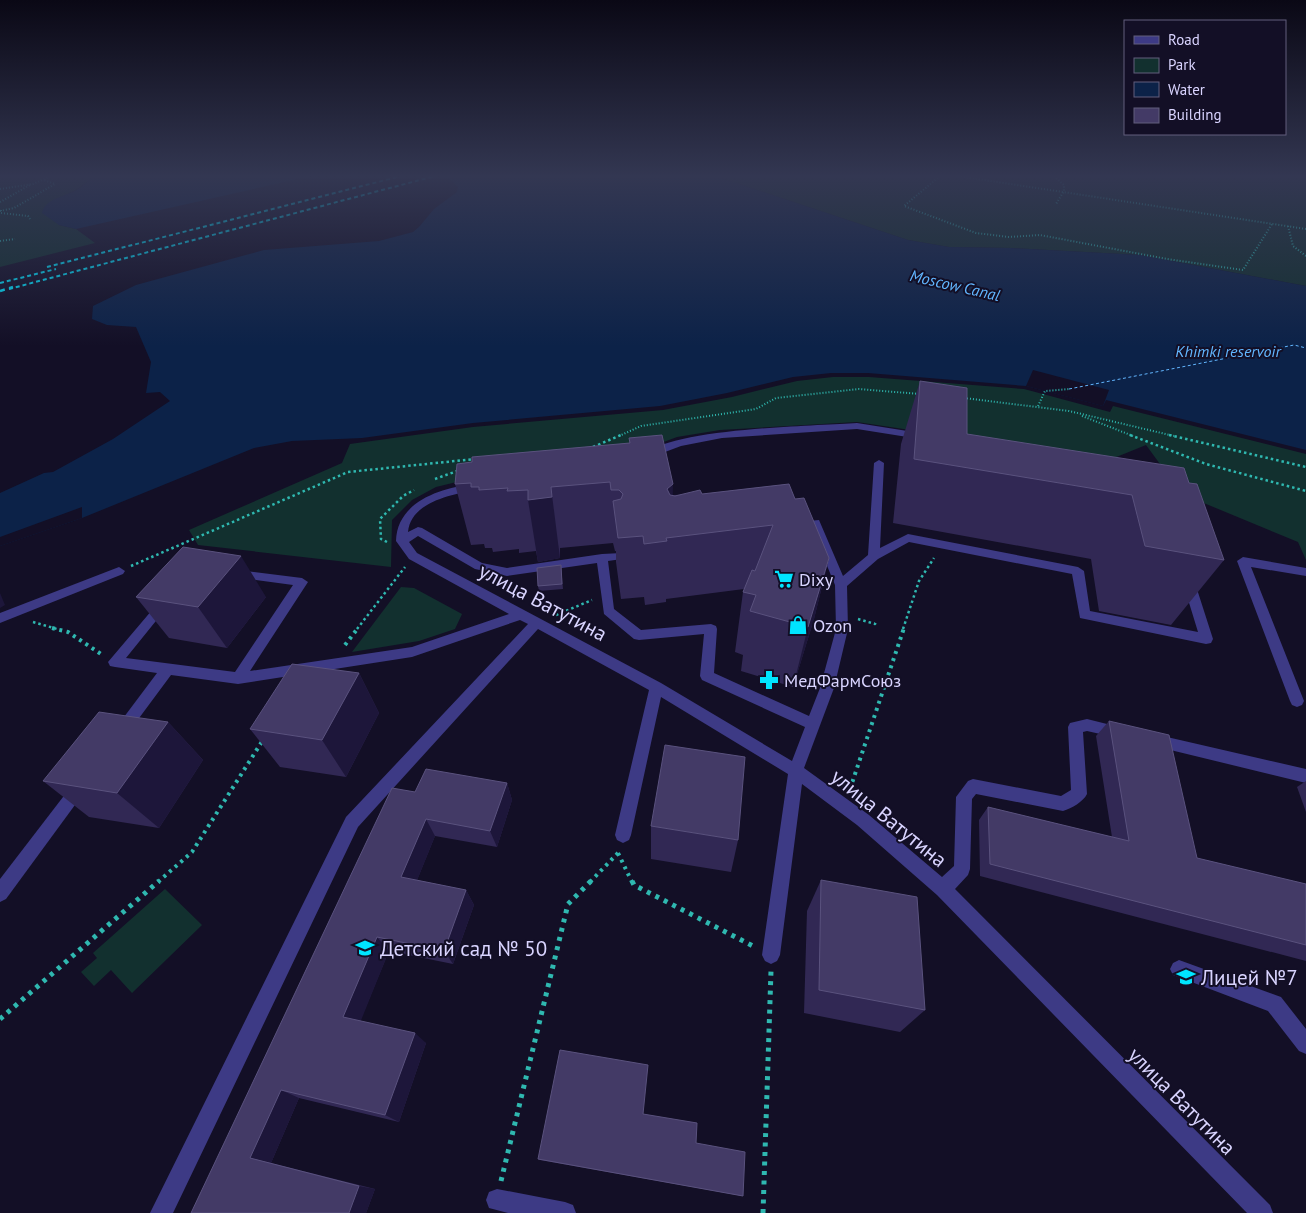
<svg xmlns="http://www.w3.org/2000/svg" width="1306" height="1213" font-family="'PT Sans',sans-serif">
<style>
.green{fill:#12302f}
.water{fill:#0c2248}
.pier{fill:#130f26}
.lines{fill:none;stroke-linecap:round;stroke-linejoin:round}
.ferry{stroke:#62b6ff;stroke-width:1;stroke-dasharray:3 2.5;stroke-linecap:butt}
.path-far3{stroke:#2fb8b0;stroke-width:2;stroke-dasharray:1 2;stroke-linecap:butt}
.path-far2{stroke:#2fb8b0;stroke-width:2.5;stroke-dasharray:2.5 3;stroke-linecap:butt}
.path-far1{stroke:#2fb8b0;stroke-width:4;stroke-dasharray:3 4.5;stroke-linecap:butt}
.path{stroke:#2fb8b0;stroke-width:5;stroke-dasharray:4 5.5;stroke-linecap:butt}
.minor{fill:#3d3a85;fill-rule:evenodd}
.rail-far1{stroke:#00e5ff;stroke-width:2;stroke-dasharray:4 3;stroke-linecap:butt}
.rail{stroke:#00e5ff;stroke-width:2.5;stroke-dasharray:5 4.5;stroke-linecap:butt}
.wall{fill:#312854}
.shaded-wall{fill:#1d163a}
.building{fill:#433a66;stroke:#5a527e}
.labels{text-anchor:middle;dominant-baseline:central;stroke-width:4;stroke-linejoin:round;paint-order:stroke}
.far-water-label{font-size:16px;font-style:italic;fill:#62b6ff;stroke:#130f26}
.poi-label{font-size:18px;fill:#d9d4ff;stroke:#130f26;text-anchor:start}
.near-street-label{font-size:21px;fill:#d9d4ff;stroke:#130f26}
.near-poi-label{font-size:21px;fill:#d9d4ff;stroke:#130f26;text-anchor:start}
</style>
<rect width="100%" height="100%" fill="#130f26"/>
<g class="green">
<polygon points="0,176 95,176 76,190 50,202 59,225 76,229 95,243 0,267"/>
<polygon points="715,176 1306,176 1306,286 1140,255 1011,248 949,247 908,240"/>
<polygon points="833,377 869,377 1024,389 1110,412 1113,406 1306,454 1306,560 1298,542 1182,494 1146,445 1109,460 857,422 720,430 677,437 597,467 469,479 436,487 412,500 392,520 391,567 198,545 189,530 342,463 350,444 473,427 663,410 732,397 797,381"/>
<polygon points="401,587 414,588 462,614 455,629 419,641 352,652"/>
<polygon points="165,889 202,925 132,993 111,970 94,986 81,972 97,958 93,953"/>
</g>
<g class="water">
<path d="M95,176H311L76,229L59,225L42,213C45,199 63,197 75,191C82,187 88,181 95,176Z"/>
<polygon points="442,176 715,176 908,240 949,247 1011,248 1140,255 1306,286 1306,450 1106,400 1103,406 1026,386 868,373 831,373 793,377 727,393 660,406 473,423 362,438 292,441 254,448 82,518 0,546 0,493 44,473 53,472 113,439 170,401 160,392 146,393 151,362 136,327 107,325 92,319 93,306 136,285 264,250 379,241 413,232 419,227 434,209 457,192 458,187 451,180"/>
</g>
<g class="pier">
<polygon points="1033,370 1109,390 1103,406 1026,386"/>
<polygon points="82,507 82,518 0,546 0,537"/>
</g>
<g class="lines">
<polyline class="ferry" points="1069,389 1294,345 1306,348"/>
<g class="path-far3">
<polyline points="940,176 904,206 976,233 1009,237 1040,235 1167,259 1243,270 1272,224"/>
<polyline points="958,176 1306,229"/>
<polyline points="1054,176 1064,185 1064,191 1056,204"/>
<polyline points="0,189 33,184 51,176"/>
<polyline points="0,202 30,185"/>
<polyline points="1,210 1,213 28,216 30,219"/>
<polyline points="0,211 14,208 55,184 44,180"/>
<polyline points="1288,226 1293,246 1306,256"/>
<polyline points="0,241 15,239"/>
<polyline points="964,398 1069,411 1174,436"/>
<polyline points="1038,406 1045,391 1069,389"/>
<polyline points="1082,416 1133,436"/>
<polyline points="619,436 641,426 756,409 776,398 859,389 920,394"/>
</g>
<g class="path-far2">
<polyline points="1130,435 1206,464 1306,491"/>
<polyline points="1169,435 1306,467"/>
<polyline points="593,447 621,435"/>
<polyline points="435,479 460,470"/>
<polyline points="387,542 381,539 380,519 403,496 414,490"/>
<polyline points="131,566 348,472 475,459"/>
<polyline points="556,615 592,600"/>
<polyline points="858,619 875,624 876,622"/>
<polyline points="33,622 57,629"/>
<polyline points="357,629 405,567"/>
<polyline points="903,629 919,581 934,558"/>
</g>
<g class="path-far1">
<polyline points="52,628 68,632 101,654"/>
<polyline points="345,645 358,628"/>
<polyline points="850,789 904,628"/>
<polyline points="618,853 632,882"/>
<polyline points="158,882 192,852 263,740"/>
<polyline points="590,882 618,853"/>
</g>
<g class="path">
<polyline points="632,881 634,885 753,946"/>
<polyline points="0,1019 159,881"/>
<polyline points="501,1181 568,904 591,881"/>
<polyline points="763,1213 771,971"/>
</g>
<g class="minor">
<path d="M857,423L920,433L925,436L920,439L857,429L722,438L681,446L649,458L644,455C671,428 815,426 857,423Z"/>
<path d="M879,460L884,463L880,548L908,534L1078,567L1084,571L1090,611L1198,632L1183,583L1189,579L1195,583L1213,639L1211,643L1206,644L1080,618L1072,574L909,542L878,559L847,586L848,629L834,688L804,768L869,815L942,877L954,866L956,797L968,781L973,779L1061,796L1071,790L1068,727L1070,723L1087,719L1123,728L1125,732L1123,736L1118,738L1087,731L1083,732L1087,794C1083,802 1072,808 1063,811L976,794L972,799L970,869L968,875L955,889L1270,1205L1273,1213H1247L937,895L857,825L802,784L780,955L777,961L771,964L765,961L762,955L788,774L661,697L631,835L629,840L623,843L617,840L615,835L649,690L538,629L358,827L173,1213H150L346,817L528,624L520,620L412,657L238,684L171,675L128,733L123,735L118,733L116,729L118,725L157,673L115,667L110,666L108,662L158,603H166L168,606L126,658L235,672L293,585L233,577L231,574L237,570L302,578L308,582L250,671L412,647L509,614L409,559L396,541C397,502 440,488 473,484L477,485L478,487L477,489C453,495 411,501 408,532L418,527L422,528L482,563L507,568L602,554L622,553L624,556L622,559L608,561L614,609L641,630L711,624L716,626L717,629L714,673L809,716L820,688L836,629L835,585L811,527L799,530L793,526L799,522L819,520L843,576L868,555L874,463ZM418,536L475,569L507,576L597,563L604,614L634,639L639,640L704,634L700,676L702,680L805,727L792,761L661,683L417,553L409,542Z"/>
<polygon points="1243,557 1306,568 1306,576 1251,567 1304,701 1302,705 1297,707 1292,705 1290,701 1237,561"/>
<polygon points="119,567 125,571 123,574 0,623 0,613"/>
<polygon points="1154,734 1306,769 1306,783 1154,746 1149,744 1147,740 1149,736"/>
<polygon points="78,782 83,784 86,789 83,794 6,899 0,902 0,879 73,784"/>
<polygon points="1179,960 1281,997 1306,1029 1306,1054 1299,1051 1268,1011 1173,975 1170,969 1173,963"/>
<polygon points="497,1189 565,1202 573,1205 576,1213 508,1213 489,1208 486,1200 489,1192"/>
</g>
<g class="rail-far1">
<polyline points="47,267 401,176"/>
<polyline points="0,283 56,269"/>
<polyline points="9,289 435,176"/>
</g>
<polyline class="rail" points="0,291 13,287"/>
</g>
<g class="wall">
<polygon points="920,381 967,434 1189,483 1224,560 1171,625 1099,611 1091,559 893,523 901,444"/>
<polygon points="629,438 673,495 702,494 795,499 829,558 814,619 793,687 741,671 743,655 735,652 743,592 744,589 666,599 666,602 645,605 644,597 621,599 616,562 616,551 615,551 613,543 560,548 560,558 538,562 536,551 519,553 519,549 493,552 492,548 485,548 484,544 471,545 455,484 472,462 629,443"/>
<polygon points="561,565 563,589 539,591 538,586"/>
<polygon points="136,597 266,597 227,648 169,638"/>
<polygon points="359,673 379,713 346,777 280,767 250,729"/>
<polygon points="1109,721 1197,858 1306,884 1306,961 980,876 979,820 988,807 1112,837 1096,736"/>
<polygon points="168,722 203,760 159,828 89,817 43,781"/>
<polygon points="1306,781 1306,812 1297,787"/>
<polygon points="507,783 512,800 497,847 435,836 417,880 466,890 474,905 453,964 389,951 360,1021 426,1043 399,1122 299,1098 271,1163 375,1189 366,1213 191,1213 415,792"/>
<polygon points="651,826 738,840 731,872 651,859"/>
<polygon points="821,880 925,1010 900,1032 804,1013 807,911"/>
<polygon points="643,1114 696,1143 743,1196 742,1196 540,1160 538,1159"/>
</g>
<g class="shaded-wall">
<polygon points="673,484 672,537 667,489"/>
<polygon points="551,487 560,558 538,562 528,500"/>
<polygon points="241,556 266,597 227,648 198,607"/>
<polygon points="829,558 814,619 793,687 808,627"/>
<polygon points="0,593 5,605 0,608"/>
<polygon points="359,673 379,713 346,777 322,740"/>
<polygon points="168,722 203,760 159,828 117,793"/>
<polygon points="507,783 512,800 497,847 490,831"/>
<polygon points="426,819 435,836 412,893 401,877"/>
<polygon points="466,890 474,905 453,964 444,951"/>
<polygon points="377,937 389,951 358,1028 343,1017"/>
<polygon points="415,1033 426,1043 399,1122 385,1115"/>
<polygon points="281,1090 299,1098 271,1163 250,1158"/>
<polygon points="359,1186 375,1189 366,1213 349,1213"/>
</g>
<g class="building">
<polygon points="920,381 967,388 967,434 1184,468 1189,483 1197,484 1224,560 1145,546 1132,495 914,459"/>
<polygon points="662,435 673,484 667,489 670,495 675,496 700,490 702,494 789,484 795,499 804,498 829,558 808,627 750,611 756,595 743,592 752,570 755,571 773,525 666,538 667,541 644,544 643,536 618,538 613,501 621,499 623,494 619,490 611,490 610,482 551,487 552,497 528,500 528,490 507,491 508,488 479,490 479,487 471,487 471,483 455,484 457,464 472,462 472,457 630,443 629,438"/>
<polygon points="183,547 241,556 198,607 136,597"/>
<polygon points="561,565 562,584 538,586 537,568"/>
<polygon points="292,664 359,673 322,740 250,729"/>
<polygon points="99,712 168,722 117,793 43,781"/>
<polygon points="1109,721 1169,735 1197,858 1306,884 1306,945 990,864 988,807 1129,841"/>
<polygon points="665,745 745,757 738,840 651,826"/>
<polygon points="426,769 507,783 490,831 426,819 401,877 466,890 444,951 377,937 343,1017 415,1033 385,1115 281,1090 250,1158 359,1186 349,1213 191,1213 392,788 415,792"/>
<polygon points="821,880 917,897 925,1010 819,990"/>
<polygon points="560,1050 648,1065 643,1114 697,1123 696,1143 745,1152 743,1196 538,1159"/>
</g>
<linearGradient id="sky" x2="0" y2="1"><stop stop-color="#0a0815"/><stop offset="0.51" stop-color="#333752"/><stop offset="1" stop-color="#333752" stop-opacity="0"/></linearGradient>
<rect width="1306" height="346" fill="url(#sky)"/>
<defs>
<g id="supermarket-bare" transform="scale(1.5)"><path d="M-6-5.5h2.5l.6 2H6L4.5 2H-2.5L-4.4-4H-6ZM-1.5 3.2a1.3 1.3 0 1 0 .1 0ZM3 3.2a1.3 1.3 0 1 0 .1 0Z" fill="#00e5ff" stroke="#130f26" stroke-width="2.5" paint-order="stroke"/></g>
<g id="shop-bare" transform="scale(1.5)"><path d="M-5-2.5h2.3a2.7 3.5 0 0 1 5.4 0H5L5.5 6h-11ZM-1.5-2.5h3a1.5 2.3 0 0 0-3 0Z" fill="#00e5ff" stroke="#130f26" stroke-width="2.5" paint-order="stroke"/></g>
<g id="pharmacy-bare" transform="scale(1.5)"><path d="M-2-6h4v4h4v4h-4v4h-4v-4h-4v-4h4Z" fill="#00e5ff" stroke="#130f26" stroke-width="2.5" paint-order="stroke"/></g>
<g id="school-bare" transform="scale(1.5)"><path d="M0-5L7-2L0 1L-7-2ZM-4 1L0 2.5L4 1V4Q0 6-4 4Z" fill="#00e5ff" stroke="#130f26" stroke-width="2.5" paint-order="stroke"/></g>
</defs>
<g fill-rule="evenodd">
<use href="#supermarket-bare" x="784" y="579"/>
<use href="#shop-bare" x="798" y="625"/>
<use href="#pharmacy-bare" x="769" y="680"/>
<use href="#school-bare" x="365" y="948"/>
<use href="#school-bare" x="1186" y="977"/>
</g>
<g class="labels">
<g class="far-water-label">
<text transform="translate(955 285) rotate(13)">Moscow Canal</text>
<text x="1228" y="351">Khimki reservoir</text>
</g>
<g class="poi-label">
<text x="799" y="579">Dixy</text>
<text x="813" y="625">Ozon</text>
<text x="784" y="680">МедФармСоюз</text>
</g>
<g class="near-street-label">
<text transform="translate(543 602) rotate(28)">улица Ватутина</text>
<text transform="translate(889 818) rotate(39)">улица Ватутина</text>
<text transform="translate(1182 1101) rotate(45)">улица Ватутина</text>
</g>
<g class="near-poi-label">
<text x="380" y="948">Детский сад № 50</text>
<text x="1201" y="977">Лицей №7</text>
</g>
</g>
<rect x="1124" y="20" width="162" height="115" fill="#130f26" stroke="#625e7d"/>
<rect x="1134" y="36" width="25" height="8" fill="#3d3a85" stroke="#625e7d"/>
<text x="1168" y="45" font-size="15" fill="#d9d4ff">Road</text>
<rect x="1134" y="58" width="25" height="15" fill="#12302f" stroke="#625e7d"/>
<text x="1168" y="70" font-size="15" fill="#d9d4ff">Park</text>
<rect x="1134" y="82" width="25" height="15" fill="#0c2248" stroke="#625e7d"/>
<text x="1168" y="95" font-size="15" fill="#d9d4ff">Water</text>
<rect x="1134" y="108" width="25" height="15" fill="#433a66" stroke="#625e7d"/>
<text x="1168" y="120" font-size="15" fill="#d9d4ff">Building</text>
</svg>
